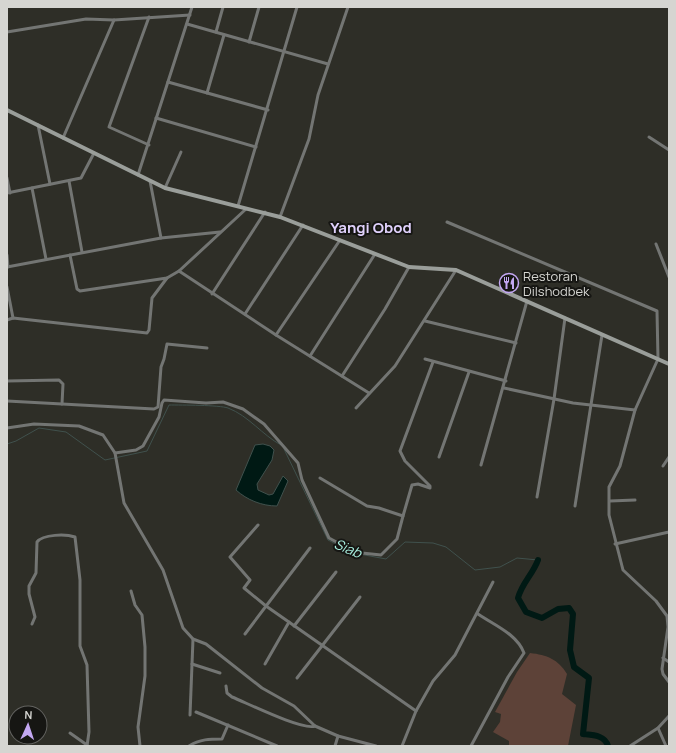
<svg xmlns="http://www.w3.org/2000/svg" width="676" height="753" font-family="Manrope,sans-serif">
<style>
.green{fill:#5d4238}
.water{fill:#001914;stroke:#40514d}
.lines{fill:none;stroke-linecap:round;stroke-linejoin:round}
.stream{stroke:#40514d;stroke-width:1}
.river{stroke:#001914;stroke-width:6}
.street{stroke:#737573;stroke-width:3}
.secondary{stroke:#9a9e9a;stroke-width:4}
.labels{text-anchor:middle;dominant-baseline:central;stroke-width:4;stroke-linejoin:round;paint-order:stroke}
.poi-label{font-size:13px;fill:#d5d5d1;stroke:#161613;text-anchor:start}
.water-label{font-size:14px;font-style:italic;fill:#a9f1e1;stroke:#161613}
.quarter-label{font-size:15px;font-weight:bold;fill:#e0d1fc;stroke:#161613}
</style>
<rect width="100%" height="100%" fill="#2e2e27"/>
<path class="green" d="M530,653C547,655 558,659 567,674L562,694L576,705L568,746H509V741L493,732L500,722L501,714L495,712L517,672Z"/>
<path class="water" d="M263,444L270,446L274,450L272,460L257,484L258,490L269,495L273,494L283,476L288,481L277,506C262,506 247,500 236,490L255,445Z"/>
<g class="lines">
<g class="stream">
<path d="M7,444L16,441L39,428L66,432L105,460L147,451L169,405C182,405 219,405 228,408C249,416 262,435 281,445"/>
<polyline points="284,449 328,540 354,553 386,559 405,542 433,543 446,547 475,570 500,567 517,558 538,560"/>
</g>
<path class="river" d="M538,560C533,574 522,583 518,598L526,612L542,618L558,609L569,608L573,614L570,650L574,667L589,678L583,734C592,735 605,735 608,746"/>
<g class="street">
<polyline points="149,17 109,127 149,145"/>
<polyline points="187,24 328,64"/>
<polyline points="7,32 86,19 114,20 190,15"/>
<polyline points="216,32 223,7"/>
<polyline points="249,42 259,7"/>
<polyline points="168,82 268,110"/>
<polyline points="207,93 224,35"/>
<polyline points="156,118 256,147"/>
<polyline points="38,125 50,184"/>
<polyline points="649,137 669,150"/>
<polyline points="63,138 114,20"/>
<polyline points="138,175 192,7"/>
<polyline points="7,178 10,193"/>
<polyline points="69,181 82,252"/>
<polyline points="150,181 161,238"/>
<polyline points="32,188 46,259"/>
<polyline points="165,188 181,152"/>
<polyline points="7,193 81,178 94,153"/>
<polyline points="238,206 297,7"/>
<polyline points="280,217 309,139 318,95 348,7"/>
<polyline points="447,222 657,311 658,359 635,410 620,466 609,487 609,515 623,570 656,601 667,616 668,627 662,669 663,674 669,682"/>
<polyline points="656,244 669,277"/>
<polyline points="7,255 8,267"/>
<polyline points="70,255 77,289 80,291 167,278 179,271 246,209"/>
<polyline points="7,267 161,238 220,232"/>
<polyline points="179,271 276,335 369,393"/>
<polyline points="7,287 13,318"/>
<polyline points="212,294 265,212"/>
<polyline points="245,314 303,225"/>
<polyline points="7,320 13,318 147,333 149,330 152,298 167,278"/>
<polyline points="425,321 516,343"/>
<polyline points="276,335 340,240"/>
<polyline points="310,356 375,254"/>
<polyline points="425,359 506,381"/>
<polyline points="342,376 385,309 409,267"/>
<polyline points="7,381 59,380 63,384 62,404"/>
<polyline points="504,388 573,403 635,410"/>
<polyline points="7,401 154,409 158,407 161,367 164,359 167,344 207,348"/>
<polyline points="356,408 395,366 456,270"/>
<polyline points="7,428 34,424 79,426 103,435 115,453 124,503 163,570 183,628 193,639 206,644 262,688 294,706 315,726 338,736 376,746"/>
<polyline points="115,453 136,450 143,446 159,417 162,403 164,400 206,403 223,402 243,409 264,424 298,463 302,480 329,538 342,545 362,553 381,555 397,539 403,516"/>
<polyline points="439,457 469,372"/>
<polyline points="481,465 527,301"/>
<polyline points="663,466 669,457"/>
<polyline points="320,478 367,506 379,508 403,516 412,485 418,484 430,488 430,486 405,461 400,451 433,362"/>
<polyline points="537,497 554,399 565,318"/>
<polyline points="610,501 635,500"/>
<polyline points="575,506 602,335"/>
<polyline points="258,525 230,557 250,580 244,588 266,606 416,711 402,746"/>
<polyline points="615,544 669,532"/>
<polyline points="131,591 135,605 142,615 145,647 145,676 138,727 140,746"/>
<path d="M32,624L35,617L29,594V586L36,573L37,542C43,534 66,534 75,537L80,580V646L87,665L89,732L87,746"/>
<polyline points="294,626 336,572"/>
<polyline points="245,634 310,548"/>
<polyline points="663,658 669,662"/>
<polyline points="192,664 220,673"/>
<polyline points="265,664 289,622"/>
<polyline points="297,678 360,597"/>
<path d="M226,686L227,693L232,697C247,703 303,731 315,726"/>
<polyline points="416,711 433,681 455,655 493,582"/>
<polyline points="196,712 277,746"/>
<polyline points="190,715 193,639"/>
<polyline points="658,728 666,746"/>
<polyline points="70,733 87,745"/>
<path d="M189,746C200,739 210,739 222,739L228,725"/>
<polyline points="335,746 338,736"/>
<path d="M471,746L508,677L524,653C517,634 494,625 478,614"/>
<polyline points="630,746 658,728 669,716"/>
</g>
<polyline class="secondary" points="7,110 165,188 280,217 409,267 456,270 669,364"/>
</g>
<defs>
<g id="restaurant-ring" transform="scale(1)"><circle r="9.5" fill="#161613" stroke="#c3a7f2" stroke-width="1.5"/><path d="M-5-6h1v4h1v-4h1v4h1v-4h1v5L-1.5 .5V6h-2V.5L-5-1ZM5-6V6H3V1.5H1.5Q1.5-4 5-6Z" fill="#c3a7f2"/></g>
</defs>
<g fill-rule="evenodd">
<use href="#restaurant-ring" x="509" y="283"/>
</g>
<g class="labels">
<g class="poi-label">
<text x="523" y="276">Restoran<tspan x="523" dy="15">Dilshodbek</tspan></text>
</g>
<g class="water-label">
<text transform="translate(348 548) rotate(22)">Siab</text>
</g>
<g class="quarter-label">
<text x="371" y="227">Yangi Obod</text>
</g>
</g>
<rect width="676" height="753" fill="none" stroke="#d5d5d1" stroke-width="16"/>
<g transform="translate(28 725) rotate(3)"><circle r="19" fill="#161613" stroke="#62625f"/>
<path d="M0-3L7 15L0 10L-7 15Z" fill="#c3a7f2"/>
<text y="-6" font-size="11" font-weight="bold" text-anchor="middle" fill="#d5d5d1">N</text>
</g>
</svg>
